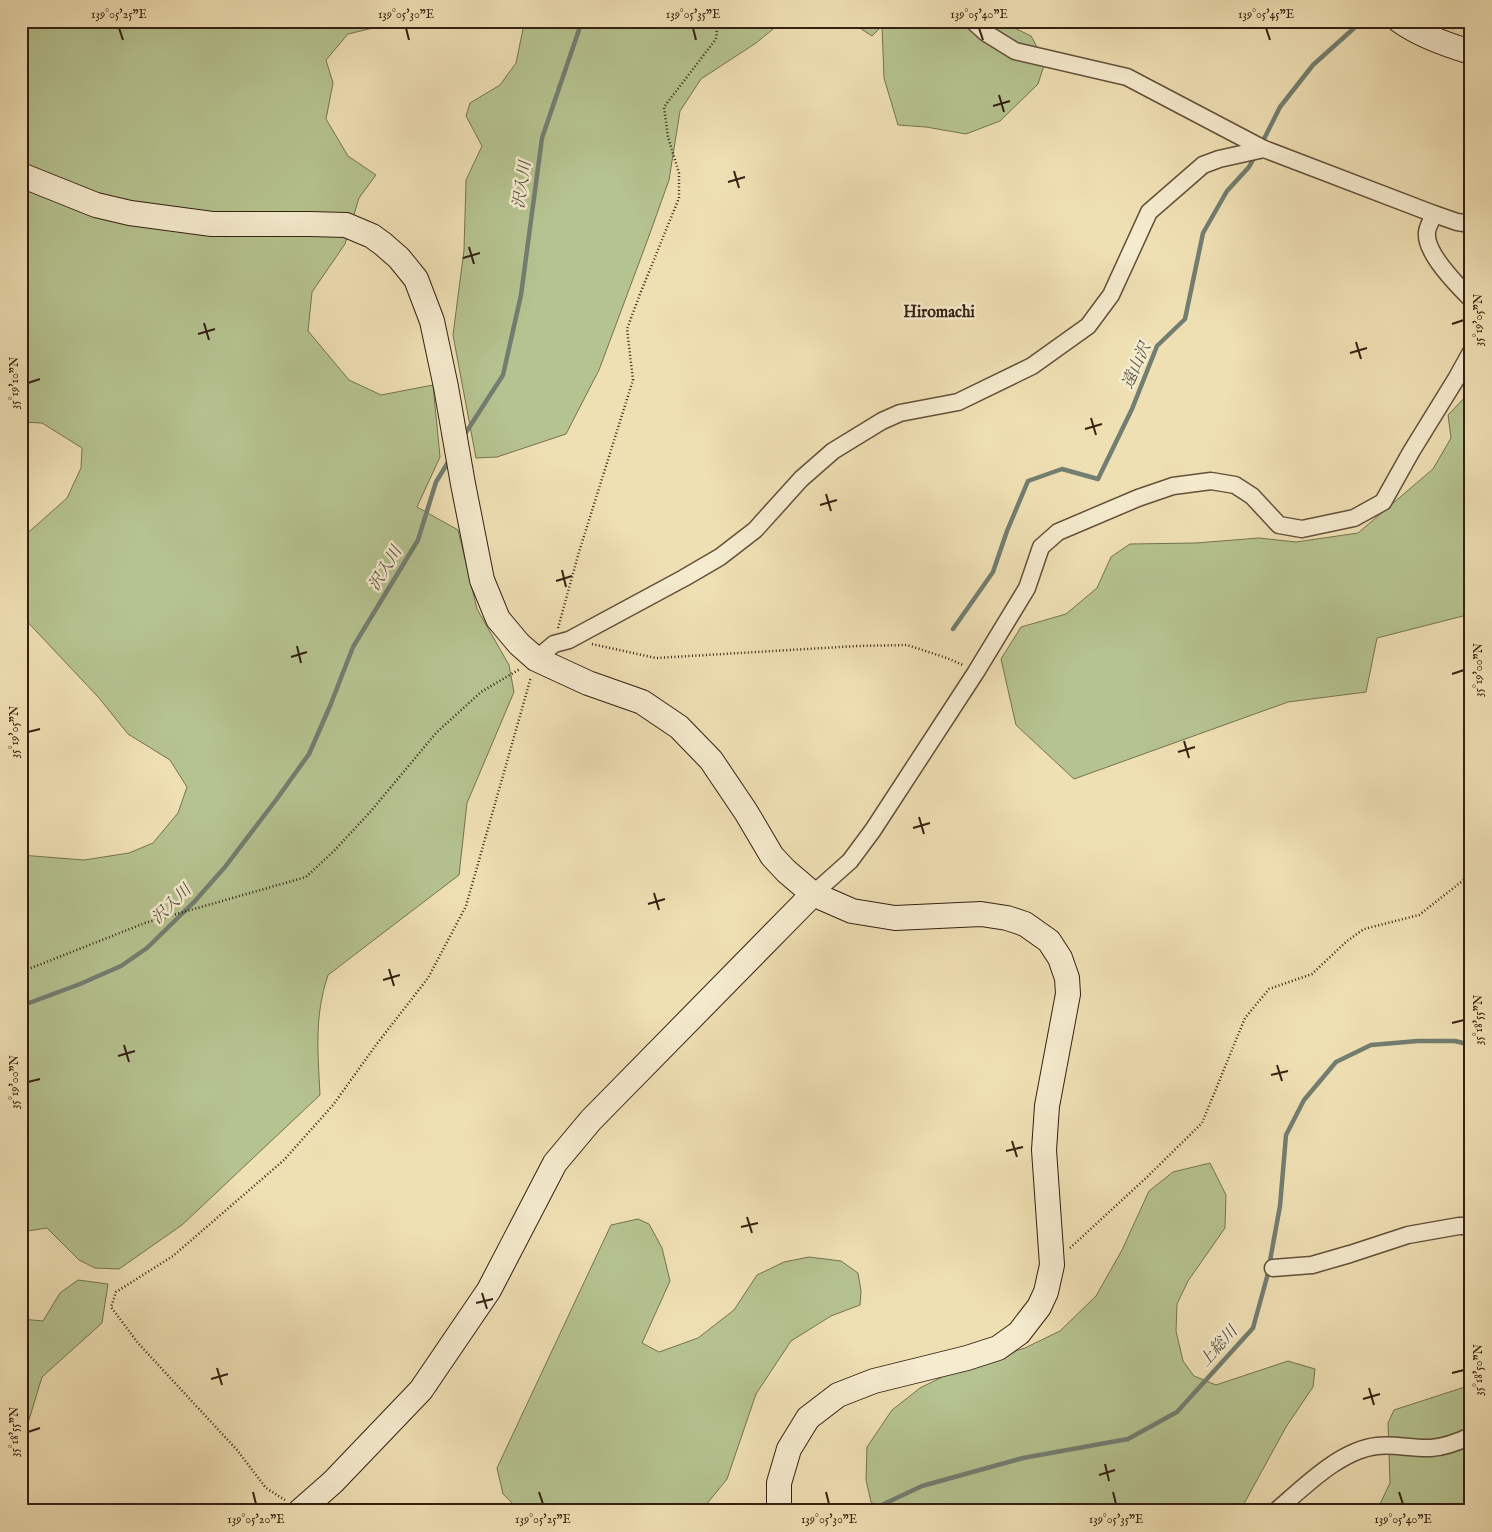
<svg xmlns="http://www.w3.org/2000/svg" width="1492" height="1532" font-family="'IM FELL English','Noto Serif JP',serif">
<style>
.green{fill:#b5c390;stroke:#757251}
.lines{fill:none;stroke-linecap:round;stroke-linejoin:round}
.stream{stroke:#727e71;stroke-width:4.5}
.street-casing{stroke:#64503a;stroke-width:19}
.secondary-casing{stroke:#352012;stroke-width:26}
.path{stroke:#352012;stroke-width:2.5;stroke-dasharray:1 2.5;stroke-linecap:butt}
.street{stroke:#f5ebce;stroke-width:16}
.secondary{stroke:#f5ebce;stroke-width:24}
.ticks{fill:none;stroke:#352012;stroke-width:2}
.labels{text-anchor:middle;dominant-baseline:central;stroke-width:5;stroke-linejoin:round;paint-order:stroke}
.water-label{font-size:16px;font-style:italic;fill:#534f42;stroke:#f5ebce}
.neighbourhood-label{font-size:16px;font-weight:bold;fill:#352012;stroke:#f5ebce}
.neatline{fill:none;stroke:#352012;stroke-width:2}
.ticks-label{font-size:12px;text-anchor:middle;fill:#352012}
</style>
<rect width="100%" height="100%" fill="#efe0b4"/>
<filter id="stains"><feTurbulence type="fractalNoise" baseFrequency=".004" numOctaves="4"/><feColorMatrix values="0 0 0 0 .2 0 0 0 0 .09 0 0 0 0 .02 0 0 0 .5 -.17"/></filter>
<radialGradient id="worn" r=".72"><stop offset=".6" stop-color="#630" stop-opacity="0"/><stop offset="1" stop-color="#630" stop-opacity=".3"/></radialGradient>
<g class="green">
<path d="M21,21H402L348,34L326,60L333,83L326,119L348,156L376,175L359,198L345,244L312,292L308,331L349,380L381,395L433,385L440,457L417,507L458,530L477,609L509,665L514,692L467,803L459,875L328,975C314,1017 318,1052 320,1095L182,1225L119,1269L95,1268L79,1260L47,1228L21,1232V855L84,860L129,853L153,843L178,813L187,787L170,760L128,734L99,698L21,615V539L67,498L81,468L82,448L42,423L21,422Z"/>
<polygon points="533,21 783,21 756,43 701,79 680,111 669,180 649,236 599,370 566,434 497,457 476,458 453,335 464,250 466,180 482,146 466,116 470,103 500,85 516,63 523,29"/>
<polygon points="849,21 1000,21 1031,36 1045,62 1038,84 1000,121 966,134 926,127 898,125 884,78 882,26 872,36"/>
<polygon points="1471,393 1471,623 1467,615 1377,638 1366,692 1288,702 1074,779 1016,725 1001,659 1021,627 1066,614 1097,588 1111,557 1130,544 1196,543 1259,538 1296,542 1358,533 1433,469 1451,438 1448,415 1467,395"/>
<polygon points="1210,1163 1226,1195 1225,1228 1188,1281 1177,1304 1176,1331 1183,1361 1194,1376 1216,1385 1288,1361 1315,1369 1313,1387 1286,1427 1240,1511 887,1511 871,1502 866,1480 867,1447 892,1410 920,1388 966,1365 1025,1348 1060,1331 1096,1296 1122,1250 1149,1191 1173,1172"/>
<polygon points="638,1219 649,1224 662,1248 670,1281 642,1343 659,1352 698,1338 734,1310 757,1275 784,1262 809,1257 841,1261 858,1273 861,1291 860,1305 831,1316 791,1341 756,1394 727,1479 701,1511 520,1511 503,1494 497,1468 611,1225"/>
<polygon points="78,1280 108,1284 102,1323 42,1377 21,1446 21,1319 43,1321 60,1293"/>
<polygon points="1471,1385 1471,1511 1366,1511 1378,1508 1390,1483 1388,1423 1394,1410"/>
</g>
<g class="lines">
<g class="stream">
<polyline points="1261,145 1280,107 1313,65 1362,21"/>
<polyline points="463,437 503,375 521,295 542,138 582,21"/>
<polyline points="953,629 993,572 1007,531 1028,481 1062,469 1098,479 1132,409 1157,346 1185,319 1203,233 1227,191 1249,167 1255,156"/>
<polyline points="21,1006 80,984 121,966 147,948 194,902 225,867 276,800 309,754 330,706 353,647 418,540 436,482 450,459"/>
<polyline points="869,1511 922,1486 1023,1458 1128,1439 1177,1412 1253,1328 1267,1277 1280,1206 1286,1135 1304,1100 1336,1062 1371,1045 1418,1041 1455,1041 1471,1045"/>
</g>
<g class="street-casing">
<g id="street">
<polyline points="973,21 986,33 1015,51 1127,77 1264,149 1434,214 1457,222 1471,224"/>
<path d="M1434,214C1432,220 1427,227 1427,233C1425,253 1458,286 1471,299"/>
<polyline points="536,659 554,644 569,640 684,578 720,557 755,530 801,479 833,451 882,421 900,413 958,402 1032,366 1088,326 1111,295 1149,212 1203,165 1219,159 1264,149"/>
<polyline points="813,894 850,861 873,830 976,672 1027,588 1041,547 1058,532 1138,498 1173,486 1211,481 1235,485 1252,496 1279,525 1302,529 1354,518 1383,502 1411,452 1456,379 1471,352"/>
<polyline points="1273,1268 1312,1265 1350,1254 1408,1235 1459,1226 1471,1226"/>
<path d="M1276,1511C1304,1487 1340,1450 1377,1446C1395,1444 1413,1449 1431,1448C1445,1447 1458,1442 1471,1436"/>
</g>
</g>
<g class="secondary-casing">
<g id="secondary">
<path d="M1400,21C1421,36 1447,45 1471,52"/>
<polyline points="21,175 96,205 130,213 212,224 310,224 346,225 372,236 383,244 399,258 416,279 432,321 446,387 463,484 482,580 498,619 519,644 536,659 588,683 642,702 679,727 711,760 746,812 772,856 786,871 813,894 852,911 895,918 981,914 1007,918 1025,924 1049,941 1060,958 1067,978 1068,994 1047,1106 1044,1150 1052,1265 1046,1292 1039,1307 1019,1333 998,1348 967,1358 874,1381 838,1395 808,1418 789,1449 779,1483 779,1511"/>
<polyline points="300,1511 333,1482 421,1390 489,1290 555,1163 591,1120 813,894"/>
</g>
</g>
<g class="path">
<polyline points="558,628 579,552 633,380 627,329 640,294 679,198 679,173 668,137 664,107 716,39 718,21"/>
<polyline points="592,644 656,658 857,646 907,645 947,658 963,665"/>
<polyline points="21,972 145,923 306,877 334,851 371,811 436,733 481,692 520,669"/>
<polyline points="1070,1248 1146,1178 1202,1123 1245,1018 1269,989 1312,974 1347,941 1364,929 1419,915 1465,879 1471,876"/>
<polyline points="285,1500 266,1488 237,1450 138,1343 111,1307 116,1292 173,1256 284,1160 333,1105 376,1045 428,978 466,906 531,677"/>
</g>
<use href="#street" class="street"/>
<use href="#secondary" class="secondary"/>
</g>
<path class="ticks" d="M119,28L123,40M406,28L409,40M693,28L696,40M979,28L983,40M1266,28L1270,40M999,95L1004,112M993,106L1010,101M734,171L739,188M728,182L745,177M469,247L474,264M463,258L480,253M204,323L209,340M1452,324L1464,320M198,334L215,329M1356,342L1361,359M1350,353L1367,348M28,383L40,379M1091,418L1096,435M1085,429L1102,424M826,494L831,511M820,505L837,500M562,570L566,587M556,581L572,576M297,646L301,663M291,657L307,652M1452,674L1464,670M28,732L40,729M1184,741L1189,758M1178,752L1195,747M919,817L924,834M913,828L930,823M654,893L659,910M648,904L665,899M389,969L394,986M383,980L400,975M1452,1023L1464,1020M124,1045L129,1062M118,1056L135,1051M1277,1065L1282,1081M1271,1075L1288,1071M28,1082L40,1079M1012,1141L1017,1157M1006,1151L1023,1147M747,1217L752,1233M741,1227L758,1223M482,1293L487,1309M476,1303L493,1299M217,1368L222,1385M1452,1373L1464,1370M211,1379L228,1374M1369,1388L1374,1405M1363,1399L1380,1394M28,1432L40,1428M1105,1464L1109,1481M1099,1475L1115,1470M253,1492L256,1504M539,1492L543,1504M826,1492L829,1504M1113,1492L1116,1504M1399,1492L1403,1504"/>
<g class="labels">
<g class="water-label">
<text transform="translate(523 185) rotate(-82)">沢入川</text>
<text transform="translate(1137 366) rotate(-66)">遠山沢</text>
<text transform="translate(386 569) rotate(-59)">沢入川</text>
<text transform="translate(172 905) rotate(-45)">沢入川</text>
<text transform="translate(1219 1347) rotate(-48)">上総川</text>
</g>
<g class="neighbourhood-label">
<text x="939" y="313">Hiromachi</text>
</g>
</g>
<rect width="1492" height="1532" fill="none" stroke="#efe0b4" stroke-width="55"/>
<rect x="28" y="28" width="1436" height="1476" class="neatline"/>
<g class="ticks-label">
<text x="119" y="18">139°05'25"E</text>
<text x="406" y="18">139°05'30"E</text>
<text x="693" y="18">139°05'35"E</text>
<text x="979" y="18">139°05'40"E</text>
<text x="1266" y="18">139°05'45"E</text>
<text transform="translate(1478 320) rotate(-90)" y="4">35°19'05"N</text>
<text transform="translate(14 383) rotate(-90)" y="4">35°19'10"N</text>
<text transform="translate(1478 670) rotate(-90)" y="4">35°19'00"N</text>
<text transform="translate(14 732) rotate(-90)" y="4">35°19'05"N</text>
<text transform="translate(1478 1020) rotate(-90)" y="4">35°18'55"N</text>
<text transform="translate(14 1082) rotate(-90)" y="4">35°19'00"N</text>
<text transform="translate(1478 1370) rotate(-90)" y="4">35°18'50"N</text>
<text transform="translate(14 1432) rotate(-90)" y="4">35°18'55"N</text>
<text x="256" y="1523">139°05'20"E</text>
<text x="543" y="1523">139°05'25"E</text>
<text x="829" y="1523">139°05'30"E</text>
<text x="1116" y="1523">139°05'35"E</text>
<text x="1403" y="1523">139°05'40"E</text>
</g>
<rect width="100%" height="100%" filter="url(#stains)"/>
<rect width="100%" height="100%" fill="url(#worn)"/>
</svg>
